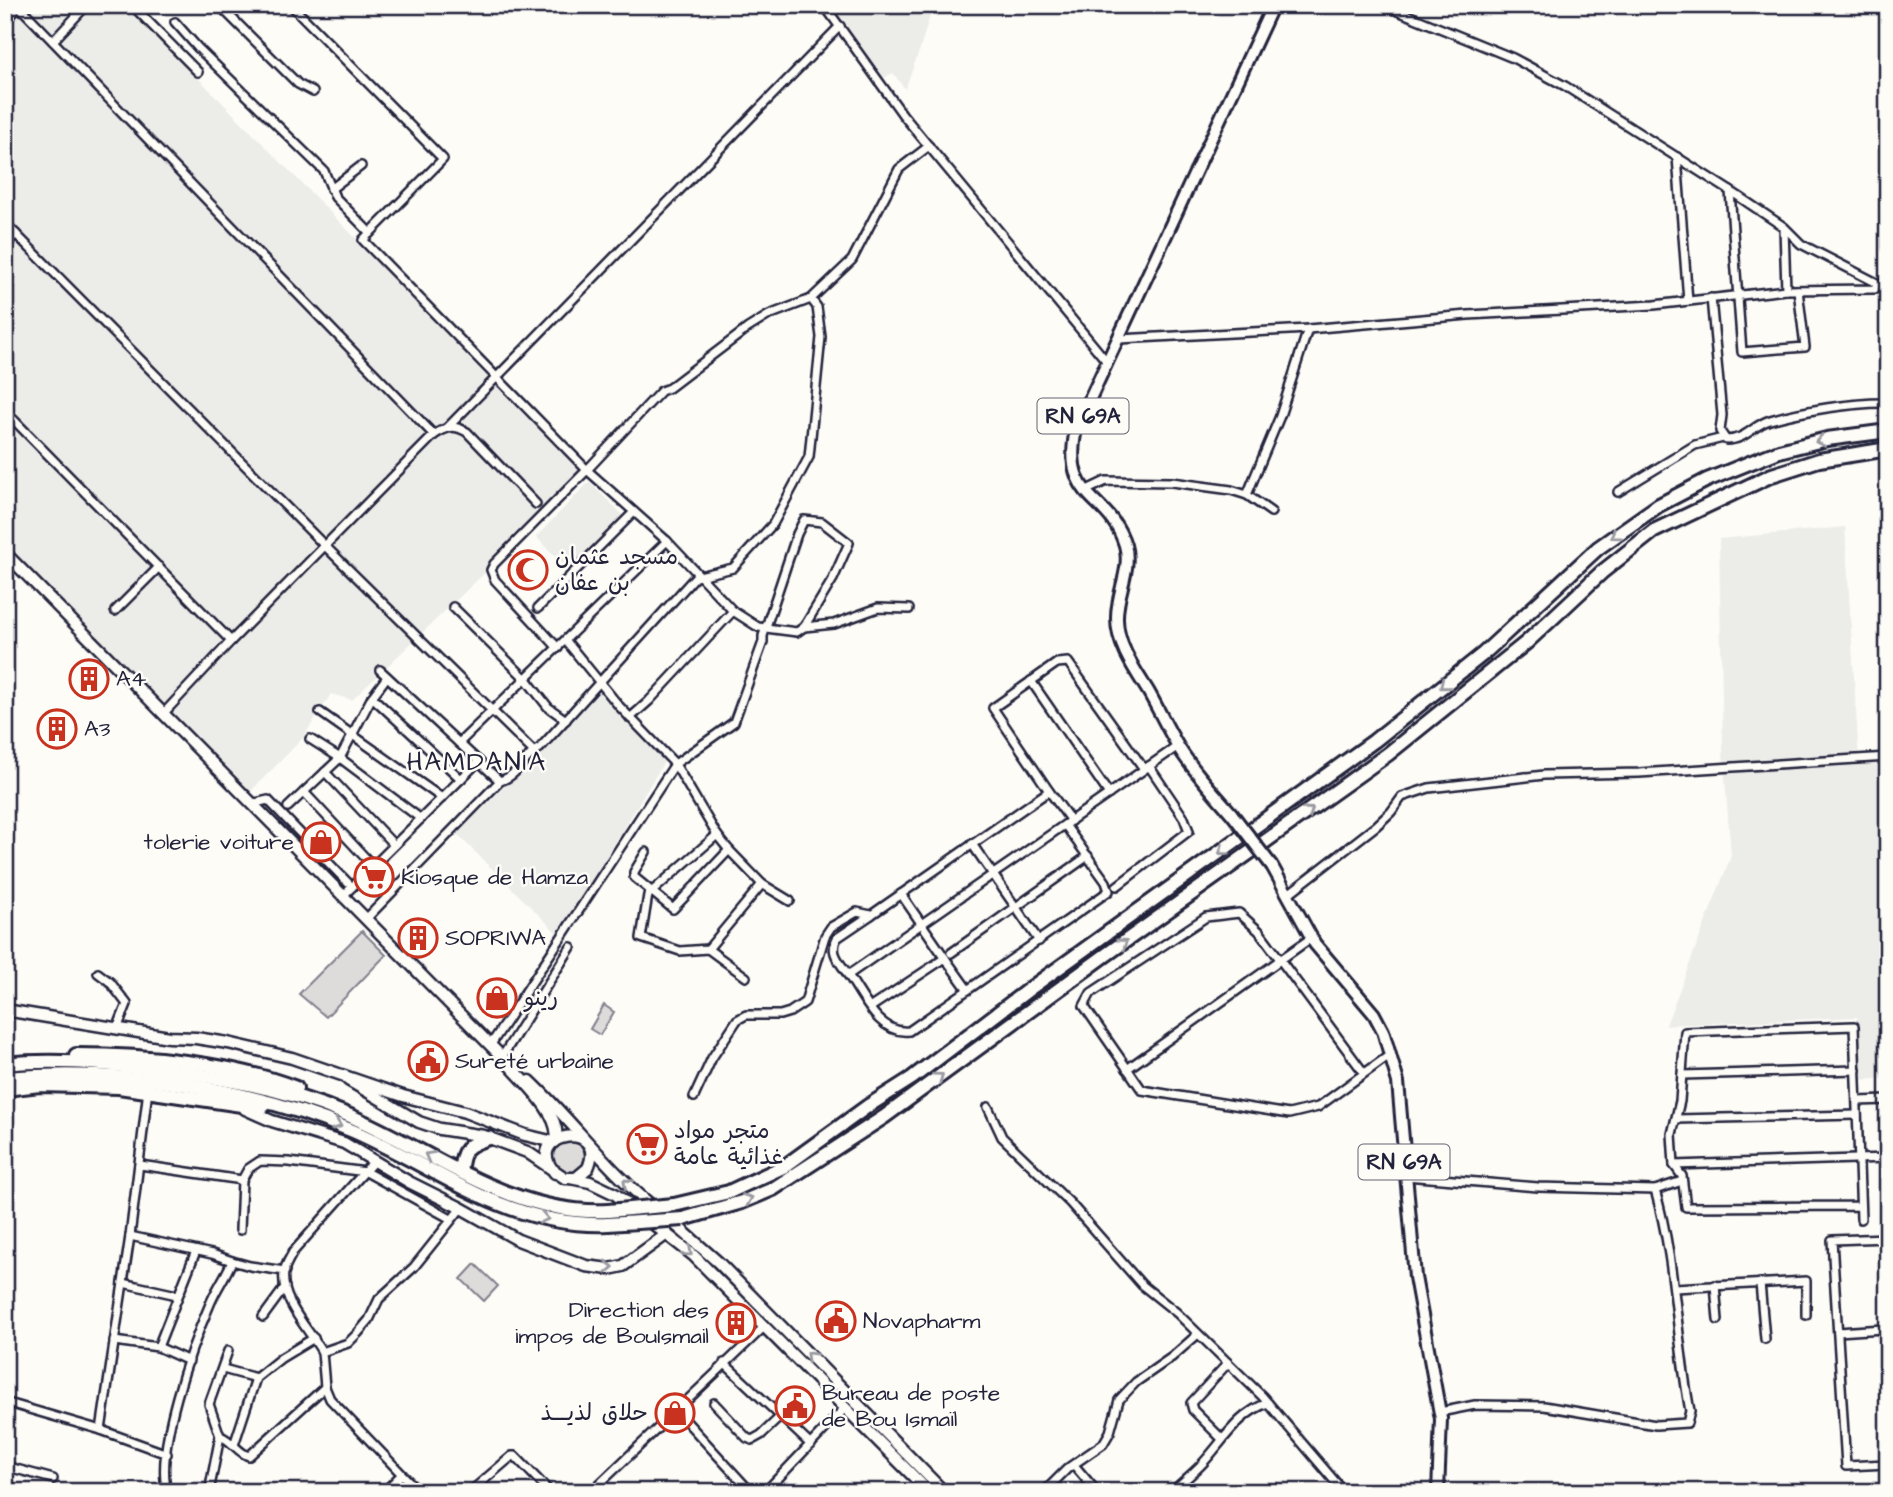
<svg xmlns="http://www.w3.org/2000/svg" width="1893" height="1497" font-family="'Architects Daughter','Playpen Sans Arabic',sans-serif">
<style>
.built{fill:#ecece9}
.green{fill:#dddcdb;stroke:#807f8b;stroke-width:2}
.lines{fill:none;stroke-linecap:round;stroke-linejoin:round}
.minor-casing{stroke:#22223b;stroke-width:12}
.secondary-casing{stroke:#22223b;stroke-width:15}
.primary-casing{stroke:#22223b;stroke-width:16}
.motorway-casing{stroke:#22223b;stroke-width:18}
.minor{stroke:#fdfcf7;stroke-width:7}
.secondary{stroke:#fdfcf7;stroke-width:10}
.primary{stroke:#fdfcf7;stroke-width:10}
.motorway{stroke:#fdfcf7;stroke-width:12}
.primary-bridge-casing{stroke:#22223b;stroke-width:16;stroke-linecap:butt}
.motorway-bridge-casing{stroke:#22223b;stroke-width:18;stroke-linecap:butt}
.primary-bridge{stroke:#fdfcf7;stroke-width:10}
.motorway-bridge{stroke:#fdfcf7;stroke-width:12}
.oneway{stroke:#9a9aa2}
.labels{text-anchor:middle;dominant-baseline:central;stroke-width:5;stroke-linejoin:round;paint-order:stroke}
.shield{fill:#fdfcf7;stroke:#646373;stroke-width:2}
.shield-label{font-size:21px;font-weight:bold;fill:#22223b}
.poi-label{font-size:23px;fill:#22223b;stroke:#fdfcf7;text-anchor:start}
.quarter-label{font-size:26px;letter-spacing:2px;fill:#22223b;stroke:#fdfcf7}
</style>
<rect width="100%" height="100%" fill="#fdfcf7"/>
<filter id="ink" filterUnits="userSpaceOnUse"><feTurbulence type="fractalNoise" baseFrequency=".0143" numOctaves="2"/><feDisplacementMap in="SourceGraphic" scale="14" xChannelSelector="R" yChannelSelector="G"/><feConvolveMatrix kernelMatrix="1 2 1 2 8 2 1 2 1" color-interpolation-filters="sRGB"/></filter>
<g filter="url(#ink)">
<g class="built">
<polygon points="5,5 126,5 588,474 352,700 331,694 303,738 249,793 5,546"/>
<polygon points="830,5 933,5 920,49 905,89 893,73 882,79"/>
<polygon points="589,482 627,519 571,572 536,537"/>
<polygon points="1845,527 1859,762 1888,760 1888,1078 1860,1080 1857,1017 1666,1025 1731,856 1723,752 1719,539"/>
<polygon points="599,691 667,757 559,935 457,834"/>
</g>
<g class="green">
<polygon points="362,931 386,955 326,1017 299,994"/>
<polygon points="604,1005 614,1012 600,1035 590,1029"/>
<circle cx="569" cy="1157" r="16"/>
<polygon points="475,1264 498,1286 484,1301 461,1279"/>
</g>
<g class="lines">
<g class="minor-casing">
<g id="minor">
<polyline points="18,5 434,435"/>
<polyline points="132,5 198,72"/>
<polyline points="219,5 298,84 313,92"/>
<polyline points="291,5 443,159 363,240 587,470 661,391 669,388 748,328 769,315 811,299 852,260 899,169 929,146"/>
<polyline points="824,5 903,115 1108,363"/>
<polyline points="5,21 19,7"/>
<polyline points="175,22 198,48 324,171 335,197 370,233"/>
<polyline points="53,41 87,5"/>
<polyline points="1677,157 1688,301"/>
<polyline points="331,189 361,166"/>
<polyline points="1730,191 1742,352 1805,347 1798,290"/>
<polyline points="5,223 325,546 533,751"/>
<polyline points="1784,228 1786,290"/>
<polyline points="5,245 16,234"/>
<path d="M1711,298L1722,415L1720,431L1726,440C1746,440 1753,425 1770,420C1801,411 1855,402 1888,403"/>
<polyline points="1119,339 1308,329 1468,315 1654,305 1786,290 1875,289 1877,283 1801,244 1784,227 1738,196 1565,86 1513,58 1383,5"/>
<polyline points="5,411 231,641"/>
<polyline points="448,427 840,26"/>
<polyline points="1085,491 1106,481 1172,482 1231,490 1247,495 1271,512"/>
<polyline points="1618,492 1695,445 1723,438"/>
<polyline points="1247,495 1280,416 1308,329"/>
<polyline points="453,607 526,679 548,707 566,720"/>
<polyline points="538,608 634,512"/>
<polyline points="115,611 159,567"/>
<polyline points="558,648 495,580 491,570 494,564 587,470 667,541 733,611 758,627 797,632 804,627"/>
<polyline points="380,670 500,781"/>
<polyline points="1031,681 1109,794"/>
<polyline points="372,697 461,779"/>
<polyline points="320,712 442,798"/>
<path d="M163,714L231,641L434,435C446,427 453,424 467,432L536,504"/>
<polyline points="630,718 649,701 733,611"/>
<polyline points="310,739 340,758 421,819"/>
<polyline points="459,743 667,541"/>
<polyline points="325,772 394,845"/>
<polyline points="1049,791 993,708 1057,663 1068,662 1144,769"/>
<polyline points="304,792 373,866"/>
<polyline points="251,804 268,800 352,887"/>
<polyline points="288,807 340,758 372,697 387,677"/>
<polyline points="717,835 648,895 641,938 680,951 708,949 746,977"/>
<polyline points="972,844 1039,941"/>
<polyline points="646,852 634,872 634,877 673,909 729,850"/>
<polyline points="1117,886 1189,831 1184,818 1149,766"/>
<polyline points="1287,895 1376,826 1391,812 1402,797 1429,788 1544,775 1639,773 1888,757"/>
<polyline points="343,896 479,761"/>
<polyline points="790,901 762,884 729,850 717,835 675,764 734,722 763,642 763,636 797,534 804,520 822,522 849,543 833,579 804,627 834,624 878,608 909,609"/>
<path d="M871,915L837,938C829,953 840,962 848,975L1178,746"/>
<path d="M366,919L500,781C518,776 524,756 540,748L695,577L733,568L773,524L809,457L821,337L817,307L811,299"/>
<polyline points="708,949 762,884"/>
<polyline points="951,953 1088,856"/>
<polyline points="945,958 968,990"/>
<polyline points="98,973 110,982 127,1004 117,1029"/>
<path d="M848,975C863,996 879,1035 909,1031L1109,891L1106,882L1065,825"/>
<polyline points="871,1007 945,958 901,894"/>
<polyline points="490,1046 675,764 619,706 566,641"/>
<polyline points="502,1057 571,947"/>
<polyline points="1127,1069 1311,938"/>
<polyline points="1364,1073 1259,931 1239,913 1206,917 1091,993 1084,1006 1142,1090 1289,1114 1318,1107 1391,1054"/>
<polyline points="1682,1075 1856,1070"/>
<polyline points="694,1097 712,1058 737,1020 746,1015 780,1015 790,1012 805,1002 825,936 831,927 857,912 871,915 1049,791 1071,821"/>
<polyline points="1857,1101 1888,1100"/>
<polyline points="988,1107 1002,1137 1070,1203 1142,1285 1177,1313 1262,1396 1344,1492"/>
<polyline points="1676,1119 1857,1115"/>
<polyline points="140,1165 242,1180"/>
<polyline points="1674,1165 1888,1158"/>
<polyline points="1406,1176 1538,1187 1655,1190 1682,1181"/>
<path d="M1860,1206L1686,1207L1682,1176L1674,1165L1672,1134L1680,1101L1685,1032L1854,1026C1856,1090 1859,1154 1861,1219"/>
<polyline points="240,1230 242,1180 248,1169 260,1161 289,1162 366,1172 451,1219"/>
<path d="M130,1236L212,1254L232,1261C226,1276 216,1289 210,1304C191,1347 155,1448 167,1492"/>
<polyline points="1888,1238 1832,1240 1846,1466 1888,1464"/>
<polyline points="232,1261 250,1266 285,1271"/>
<polyline points="123,1283 177,1295"/>
<polyline points="1760,1283 1765,1339"/>
<polyline points="1715,1285 1718,1320"/>
<polyline points="1674,1288 1806,1281 1806,1315"/>
<polyline points="263,1317 285,1287"/>
<polyline points="1838,1332 1883,1329 1888,1394"/>
<polyline points="114,1341 158,1347 189,1361"/>
<polyline points="158,1347 196,1251"/>
<path d="M322,1352C309,1329 280,1301 284,1272C285,1265 290,1258 293,1252L374,1161"/>
<polyline points="724,1363 811,1445"/>
<polyline points="223,1369 256,1378"/>
<polyline points="5,1402 101,1430 167,1454"/>
<polyline points="714,1403 747,1438 752,1440 761,1435 781,1416"/>
<polyline points="676,1410 751,1492"/>
<path d="M1440,1412L1475,1405L1544,1406L1656,1425L1687,1423L1690,1411C1676,1338 1676,1262 1655,1190"/>
<polyline points="101,1430 130,1236 148,1090"/>
<path d="M220,1436C232,1440 239,1454 249,1456L325,1387"/>
<polyline points="1222,1439 1193,1410 1191,1403 1228,1363"/>
<polyline points="234,1445 256,1378 281,1358 314,1338"/>
<polyline points="1074,1465 1097,1492"/>
<polyline points="5,1466 53,1479"/>
<polyline points="209,1492 220,1436 209,1404 228,1351"/>
<polyline points="384,1492 401,1475"/>
<polyline points="419,1492 330,1399 325,1387 322,1352 348,1343 358,1333 369,1320 379,1299 414,1267 461,1208"/>
<polyline points="470,1492 512,1456 515,1456 550,1492"/>
<polyline points="591,1492 765,1326"/>
<polyline points="765,1492 846,1407"/>
<polyline points="1044,1492 1068,1468 1103,1444 1110,1432 1119,1400 1136,1382 1172,1357 1198,1334"/>
<path d="M1172,1492C1181,1483 1191,1475 1200,1466C1221,1445 1237,1413 1268,1403"/>
</g>
</g>
<g class="secondary-casing">
<g id="secondary">
<path d="M5,553L504,1059C520,1078 562,1114 556,1140"/>
<polyline points="5,1010 169,1037 196,1038 228,1043 292,1058 403,1096 465,1112 525,1135 554,1142"/>
<path d="M348,1080L419,1122L440,1129L484,1136L527,1152L565,1178H576L588,1168C609,1119 520,1132 555,1173"/>
<path d="M530,1081C574,1123 609,1172 657,1210"/>
<polyline points="245,1109 272,1121 344,1143 409,1182 461,1208 518,1240 586,1266 609,1269 623,1266 667,1234"/>
<polyline points="570,1178 590,1182 615,1194 693,1255 929,1492"/>
<polyline points="669,1219 719,1263 944,1492"/>
</g>
</g>
<g class="primary-casing">
<g id="primary">
<path d="M1232,814C1214,793 1194,772 1179,748C1168,730 1159,710 1148,691C1135,670 1117,645 1117,619C1116,594 1132,569 1125,545C1109,493 1061,502 1076,429L1273,5"/>
<polyline points="1272,866 1315,944 1374,1014 1383,1031 1398,1082 1415,1277 1441,1419 1438,1492"/>
</g>
</g>
<g class="motorway-casing">
<g id="motorway">
<path d="M76,1055C146,1055 231,1063 296,1088"/>
<path d="M5,1064C51,1059 97,1063 143,1068C213,1076 283,1087 348,1115C433,1151 511,1216 608,1211"/>
<path d="M5,1078C118,1068 248,1087 353,1131C440,1169 508,1228 608,1224"/>
<polyline points="5,1089 40,1085 119,1087 262,1108"/>
<path d="M460,1172C463,1148 466,1145 489,1138"/>
<polyline points="674,1205 729,1192 785,1166 868,1106 912,1078 1028,990 1374,741 1483,654 1598,548 1659,505 1707,480 1779,451 1827,439 1888,431"/>
<polyline points="683,1219 742,1202 773,1189 884,1117 1103,957 1388,754 1527,642 1602,572 1654,531 1772,475 1819,460 1888,449"/>
</g>
</g>
<use href="#minor" class="minor"/>
<use href="#secondary" class="secondary"/>
<use href="#primary" class="primary"/>
<use href="#motorway" class="motorway"/>
<g class="primary-bridge-casing">
<polyline id="primary-bridge" points="1232,814 1272,866"/>
</g>
<g class="motorway-bridge-casing">
<g id="motorway-bridge">
<polyline points="608,1211 674,1205"/>
<polyline points="608,1224 683,1219"/>
</g>
</g>
<use href="#primary-bridge" class="primary-bridge"/>
<use href="#motorway-bridge" class="motorway-bridge"/>
</g>
<defs><path id="oneway-chevron" d="M-2-3.5L2.5 0L-2 3.5" fill="none" stroke-width="1.6" stroke-linecap="round" stroke-linejoin="round" transform="scale(1.75)"/></defs>
<g class="oneway">
<use href="#oneway-chevron" transform="translate(1820 441) rotate(168)"/>
<use href="#oneway-chevron" transform="translate(1615 535) rotate(144)"/>
<use href="#oneway-chevron" transform="translate(1444 685) rotate(141)"/>
<use href="#oneway-chevron" transform="translate(1309 811) rotate(-35)"/>
<use href="#oneway-chevron" transform="translate(1223 851) rotate(145)"/>
<use href="#oneway-chevron" transform="translate(1123 943) rotate(-35)"/>
<use href="#oneway-chevron" transform="translate(939 1077) rotate(-36)"/>
<use href="#oneway-chevron" transform="translate(337 1125) rotate(21)"/>
<use href="#oneway-chevron" transform="translate(429 1156) rotate(-151)"/>
<use href="#oneway-chevron" transform="translate(627 1183) rotate(-137)"/>
<use href="#oneway-chevron" transform="translate(748 1199) rotate(-22)"/>
<use href="#oneway-chevron" transform="translate(544 1218) rotate(12)"/>
<use href="#oneway-chevron" transform="translate(688 1252) rotate(41)"/>
<use href="#oneway-chevron" transform="translate(609 1267) rotate(-2)"/>
<use href="#oneway-chevron" transform="translate(810 1356) rotate(-136)"/>
</g>
</g>
<defs>
<g id="mosque-ring" transform="scale(2.0125)"><circle r="9.5" fill="#fdfcf7" stroke="#c8321e" stroke-width="1.5"/><path d="M3.5-4.9A6 6 0 1 0 3.5 4.9A5 5 0 1 1 3.5-4.9Z" fill="#c8321e"/></g>
<g id="building-ring" transform="scale(2.0125)"><circle r="9.5" fill="#fdfcf7" stroke="#c8321e" stroke-width="1.5"/><path d="M-4-6H4V6H1V3H-1V6H-4ZM-2.5-4.3h1.7v1.8h-1.7ZM.8-4.3h1.7v1.8H.8ZM-2.5-1h1.7V.8h-1.7ZM.8-1h1.7V.8H.8Z" fill="#c8321e"/></g>
<g id="shop-ring" transform="scale(2.0125)"><circle r="9.5" fill="#fdfcf7" stroke="#c8321e" stroke-width="1.5"/><path d="M-5-2.5h2.3a2.7 3.5 0 0 1 5.4 0H5L5.5 6h-11ZM-1.5-2.5h3a1.5 2.3 0 0 0-3 0Z" fill="#c8321e"/></g>
<g id="supermarket-ring" transform="scale(2.0125)"><circle r="9.5" fill="#fdfcf7" stroke="#c8321e" stroke-width="1.5"/><path d="M-6-5.5h2.5l.6 2H6L4.5 2H-2.5L-4.4-4H-6ZM-1.5 3.2a1.3 1.3 0 1 0 .1 0ZM3 3.2a1.3 1.3 0 1 0 .1 0Z" fill="#c8321e"/></g>
<g id="civic-ring" transform="scale(2.0125)"><circle r="9.5" fill="#fdfcf7" stroke="#c8321e" stroke-width="1.5"/><path d="M-.6-6.5H3V-4.5H.6V-3L4-1V1h2V6H-6V1h2V-1L-.6-3ZM-1.2 2.5V6h2.4V2.5Z" fill="#c8321e"/></g>
</defs>
<g fill-rule="evenodd">
<use href="#mosque-ring" x="528" y="570"/>
<use href="#building-ring" x="89" y="679"/>
<use href="#building-ring" x="57" y="729"/>
<use href="#shop-ring" x="321" y="842"/>
<use href="#supermarket-ring" x="374" y="877"/>
<use href="#building-ring" x="418" y="938"/>
<use href="#shop-ring" x="497" y="998"/>
<use href="#civic-ring" x="428" y="1061"/>
<use href="#supermarket-ring" x="647" y="1144"/>
<use href="#civic-ring" x="836" y="1321"/>
<use href="#building-ring" x="736" y="1323"/>
<use href="#civic-ring" x="795" y="1406"/>
<use href="#shop-ring" x="675" y="1413"/>
</g>
<g class="labels">
<g class="shield">
<rect x="1037.5" y="398.5" width="91" height="35" rx="5"/>
<rect x="1358.5" y="1144.5" width="91" height="35" rx="5"/>
</g>
<g class="shield-label">
<text x="1083" y="416">RN 69A</text>
<text x="1404" y="1162">RN 69A</text>
</g>
<g class="poi-label">
<text x="555" y="557">مسجد عثمان<tspan x="555" dy="26">بن عفان</tspan></text>
<text x="116" y="679">A4</text>
<text x="84" y="729">A3</text>
<text x="294" y="842" text-anchor="end">tolerie voiture</text>
<text x="401" y="877">Kiosque de Hamza</text>
<text x="445" y="938">SOPRIWA</text>
<text x="524" y="998">رينو</text>
<text x="455" y="1061">Sureté urbaine</text>
<text x="674" y="1131">متجر مواد<tspan x="674" dy="26">غذائية عامة</tspan></text>
<text x="709" y="1310" text-anchor="end">Direction des<tspan x="709" dy="26">impos de BouIsmail</tspan></text>
<text x="863" y="1321">Novapharm</text>
<text x="822" y="1393">Bureau de poste<tspan x="822" dy="26">de Bou Ismaïl</tspan></text>
<text x="648" y="1413" text-anchor="end">حلاق لذيـــذ</text>
</g>
<g class="quarter-label">
<text x="477" y="762">HAMDANIA</text>
</g>
</g>
<rect width="1893" height="1497" fill="none" stroke="#fdfcf7" stroke-width="28"/>
<rect x="14" y="14" width="1865" height="1469" fill="none" stroke="#22223b" stroke-width="2.5" filter="url(#ink)"/>
</svg>
